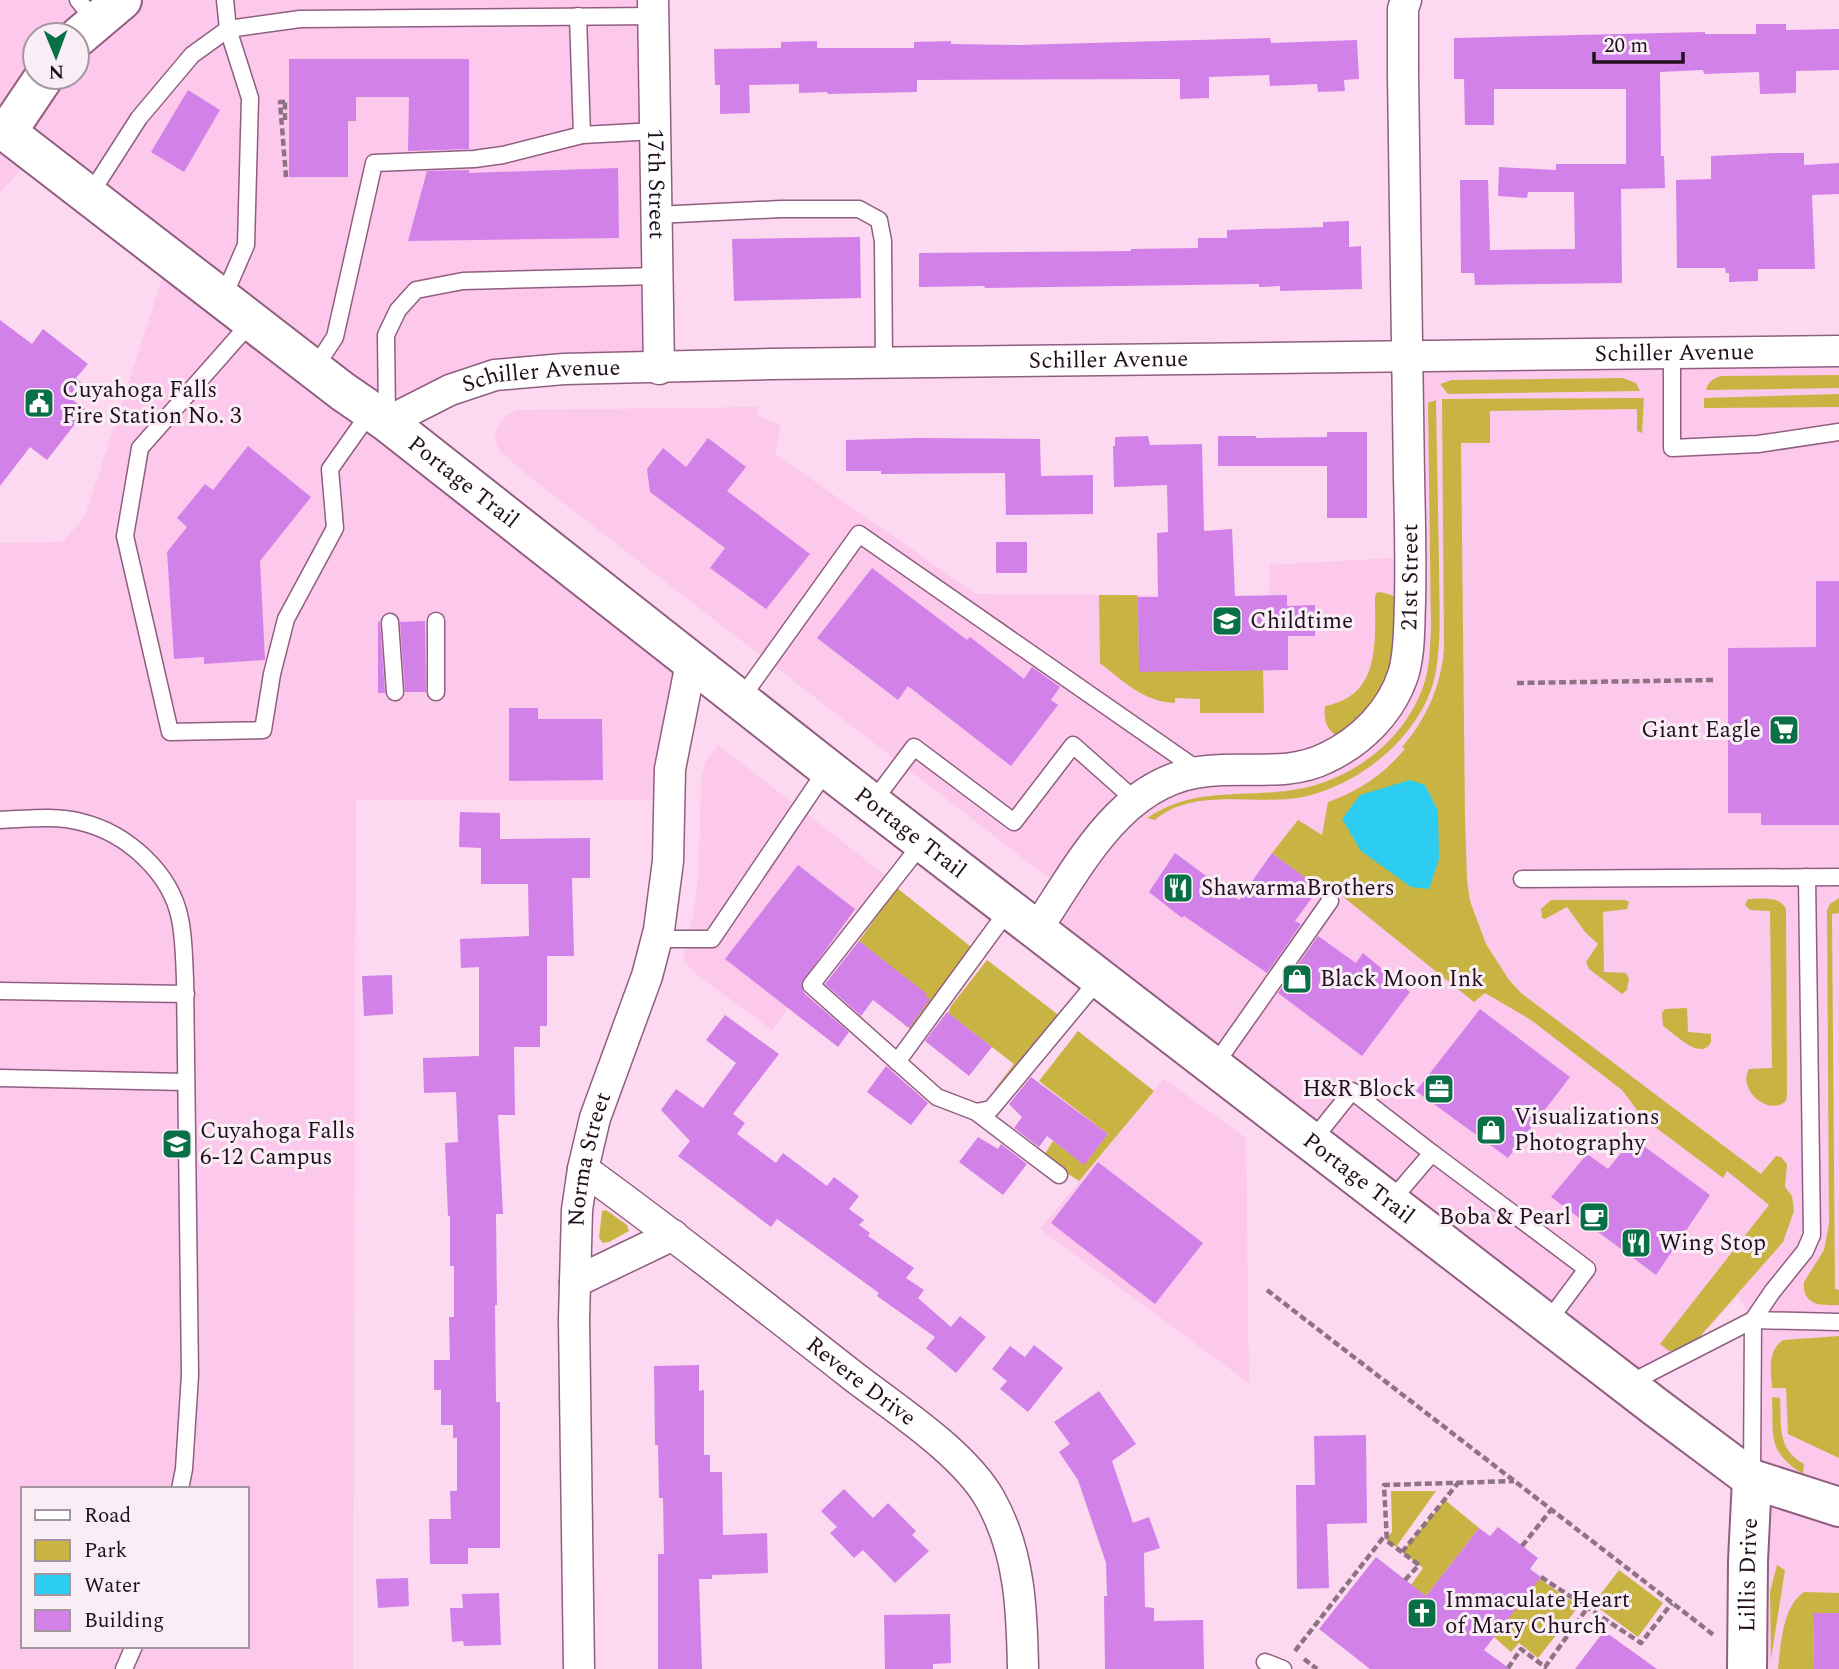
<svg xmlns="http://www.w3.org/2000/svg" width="1839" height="1669" font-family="Spectral,serif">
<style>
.built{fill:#fcc8eb;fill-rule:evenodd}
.green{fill:#c9b443}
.water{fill:#2dccf1}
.building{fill:#d181e8}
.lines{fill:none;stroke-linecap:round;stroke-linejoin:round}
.service-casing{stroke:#905e81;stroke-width:19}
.minor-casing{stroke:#905e81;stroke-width:33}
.tertiary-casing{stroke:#905e81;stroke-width:42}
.secondary-casing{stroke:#905e81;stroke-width:42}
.path{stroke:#8e7385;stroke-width:4.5;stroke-dasharray:7 3.5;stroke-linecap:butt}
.service{stroke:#fff;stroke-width:16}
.minor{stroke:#fff;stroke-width:30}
.tertiary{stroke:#fff;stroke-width:38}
.secondary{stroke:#fff;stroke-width:38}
.labels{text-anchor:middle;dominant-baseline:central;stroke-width:6;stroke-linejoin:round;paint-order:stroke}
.street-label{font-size:23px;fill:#220f1d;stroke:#faeef6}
.poi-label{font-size:23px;fill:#220f1d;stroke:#faeef6;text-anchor:start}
</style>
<rect width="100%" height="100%" fill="#fcd9f0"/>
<g class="built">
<path d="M0,0H653L659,369H564L387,422L691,663L670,800H356L353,1669H0V543L63,542L85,516L169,258L36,154L0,192ZM35,35H77V77H35ZM23,1489H247V1646H23Z"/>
<polygon points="1839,351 1839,1669 1747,1669 1753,1320 1738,1296 1644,1398 1036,930 1063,889 526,474 499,450 495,440 496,431 500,423 507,415 517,410 758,407 758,416 781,425 775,454 976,594 1269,596 1270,565 1410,557 1408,356"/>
<polygon points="718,745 885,875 772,1030 696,974 683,961 695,905 699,863 701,777 706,761"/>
<polygon points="1164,1079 1246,1138 1249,1383 1040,1229"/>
</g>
<g class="green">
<path d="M1839,375V388L1706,390C1708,381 1713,379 1721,376Z"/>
<polygon points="1623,378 1636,383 1640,391 1448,394 1440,384 1452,380"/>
<polygon points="1839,394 1839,407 1704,408 1704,398"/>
<path d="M1644,398L1642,433L1637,431V409L1490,411V443H1461L1465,817L1467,880L1470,901L1486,944L1509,980L1521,993L1761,1174L1776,1156L1781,1157L1787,1164L1785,1187L1792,1196L1794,1211L1783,1242L1696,1341L1685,1348L1669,1351L1660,1344L1769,1205L1727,1171L1723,1178L1643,1118L1622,1090L1531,1020L1485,993L1474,1002L1321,879L1315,885L1272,853L1298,820L1322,835L1328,802C1359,791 1383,775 1405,749L1402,747C1426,720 1442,684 1444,648L1442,399Z"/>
<path d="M1436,400C1437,455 1438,510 1439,565C1439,602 1442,640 1435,676C1421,739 1351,793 1289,799C1246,803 1190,789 1155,820L1147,818C1192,788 1235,797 1286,791C1349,784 1409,740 1426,677C1430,662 1430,645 1431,630L1428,403Z"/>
<path d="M1381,592L1394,596L1393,651L1386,678L1380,692L1361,719L1337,736C1325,728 1324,719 1325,706C1381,696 1375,642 1375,598L1376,593Z"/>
<path d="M1099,595H1137L1138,597L1139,671L1263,670L1264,713H1200V699L1175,698V703C1144,702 1123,681 1100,663Z"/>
<polygon points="897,888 975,950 911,1029 903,1024 926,994 859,941"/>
<path d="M1839,898V913L1832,914L1835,1289L1839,1290V1305C1820,1306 1802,1305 1804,1282L1824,1250L1829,1224L1827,910L1830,904Z"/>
<path d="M1748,899C1762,899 1779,895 1786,909L1787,1095L1786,1101C1769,1117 1737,1090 1749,1069L1772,1068L1770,911L1750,910L1745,905Z"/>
<polygon points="1551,900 1625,900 1629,902 1627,909 1603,912 1604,972 1626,973 1629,979 1627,990 1622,994 1589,969 1586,962 1598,944 1585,932 1567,907 1545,919 1542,918 1541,909"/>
<polygon points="987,960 1065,1020 1002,1095 995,1089 1014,1064 948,1013 951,1006"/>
<path d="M1687,1008L1688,1032L1711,1034V1042C1701,1062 1675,1034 1663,1026L1662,1013L1665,1009Z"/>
<polygon points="1078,1031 1154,1091 1079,1181 1043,1157 1053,1141 1084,1164 1108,1134 1039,1081"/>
<polygon points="606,1210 627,1225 629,1231 609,1242 603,1243 599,1238 602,1211"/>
<path d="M1839,1336V1458L1788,1434L1786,1388H1772C1771,1371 1767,1351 1783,1340Z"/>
<path d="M1772,1397L1780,1398C1782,1426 1776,1448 1804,1464L1803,1474C1766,1451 1774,1436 1772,1397Z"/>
<polygon points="1391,1491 1436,1491 1396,1547 1387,1541 1386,1538 1392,1532"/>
<polygon points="1445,1500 1479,1528 1426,1596 1411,1585 1423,1568 1402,1552"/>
<polygon points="1777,1565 1785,1570 1771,1659 1770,1592"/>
<polygon points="1619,1570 1663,1603 1638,1637 1593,1604"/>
<polygon points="1538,1578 1579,1606 1538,1658 1519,1643 1511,1652 1494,1637"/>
<path d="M1804,1592L1839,1593V1613L1813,1614L1814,1669H1778C1781,1645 1782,1607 1804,1592Z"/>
</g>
<polygon class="water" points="1410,780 1425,785 1438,811 1439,859 1429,889 1411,887 1361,851 1342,819 1360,795"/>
<g class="building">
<polygon points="1756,24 1786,24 1786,30 1839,29 1839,70 1796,71 1796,93 1760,94 1759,72 1704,74 1703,70 1660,72 1661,156 1664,156 1665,188 1621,189 1622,283 1475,285 1474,273 1461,273 1460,180 1488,180 1490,250 1575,249 1574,192 1528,192 1527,198 1498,196 1499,167 1556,170 1556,164 1626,164 1626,89 1494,89 1494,125 1465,125 1464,79 1454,79 1454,38 1705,32 1705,34 1756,34"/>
<polygon points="1270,38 1271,43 1357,40 1359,79 1344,80 1345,91 1318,92 1317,84 1270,86 1269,75 1209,77 1209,98 1180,99 1180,79 917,80 917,92 828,94 827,92 799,93 799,84 749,85 750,113 720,114 720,85 715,85 714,49 781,48 781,42 817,41 817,48 914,48 914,42 951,41 951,44 1019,45"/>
<polygon points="289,59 469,59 469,149 408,151 409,97 356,97 356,121 348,121 348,177 289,177"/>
<polygon points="188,90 220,110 184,172 151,152"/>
<polygon points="1774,153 1804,153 1804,165 1839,163 1839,194 1812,195 1815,269 1758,269 1758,281 1729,282 1729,273 1726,273 1725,268 1677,268 1676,180 1711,179 1711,156"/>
<polygon points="618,168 619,238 408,241 427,171 469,170 469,173"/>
<polygon points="1349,221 1349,247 1361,246 1362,289 1280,291 1280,286 1259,287 1259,284 985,288 984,286 919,287 919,253 1131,251 1131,249 1198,248 1198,238 1227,238 1227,230 1323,227 1323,222"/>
<polygon points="860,237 861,298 734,301 732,239"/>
<polygon points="0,320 32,344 43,329 88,364 76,378 81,382 69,397 86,410 47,460 30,447 0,486"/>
<polygon points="1327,432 1367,432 1367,518 1327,518 1327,466 1218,466 1218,436 1256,436 1256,438 1327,437"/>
<polygon points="1148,436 1150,445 1202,444 1204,531 1232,529 1235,596 1287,595 1287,606 1315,605 1315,636 1288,636 1288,670 1139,672 1138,597 1158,597 1157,533 1168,532 1167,485 1114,487 1113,446 1115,446 1115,437"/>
<polygon points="708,438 746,467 727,491 810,554 766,609 710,568 725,548 650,492 647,469 663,448 686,467"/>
<polygon points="917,438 1040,439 1041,476 1093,475 1093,514 1006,515 1005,473 881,474 881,471 846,471 846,440"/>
<polygon points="248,446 311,497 260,561 265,660 204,664 204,657 174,659 167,552 187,527 177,518 205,484 213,490"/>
<rect x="996" y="542" width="31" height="31"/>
<polygon points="872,568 967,640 970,637 1024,679 1032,667 1060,687 1051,700 1058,705 1011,766 908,686 898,700 817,638"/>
<polygon points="1816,581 1839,581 1839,825 1761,825 1761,813 1728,813 1728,648 1816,647"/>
<polygon points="378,621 380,622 385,693 378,693"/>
<polygon points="425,621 426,692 405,692 400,622"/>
<polygon points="509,708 538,708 538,719 602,719 603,780 509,781"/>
<polygon points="460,812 500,813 500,839 590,838 590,878 572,878 574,956 547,956 547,1026 540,1026 540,1047 514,1047 515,1115 498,1115 503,1214 496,1214 497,1305 495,1305 496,1402 500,1402 500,1548 468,1548 468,1564 430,1564 429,1519 451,1519 450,1491 457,1491 457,1438 453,1438 453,1425 441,1425 441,1390 434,1390 434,1360 450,1360 449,1317 454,1317 454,1266 450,1266 450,1216 448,1216 445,1143 458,1142 456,1092 424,1093 423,1058 479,1056 479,967 461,968 460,939 529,936 528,884 481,884 481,848 459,847"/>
<polygon points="1175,853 1239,900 1272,853 1319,888 1295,921 1301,924 1267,973 1184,916 1182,918 1149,892"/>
<polygon points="798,865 855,909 801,984 804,993 849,1032 838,1047 725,959"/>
<polygon points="1318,936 1356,963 1363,953 1410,992 1362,1056 1278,993"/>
<polygon points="859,941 927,994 925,996 930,999 909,1028 873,1000 861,1016 825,984"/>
<polygon points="392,975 393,1014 364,1016 362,976"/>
<polygon points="1480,1009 1570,1077 1508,1158 1416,1091"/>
<polygon points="947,1012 992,1047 969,1076 925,1041"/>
<polygon points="725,1015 779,1054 733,1114 745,1123 737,1134 776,1163 783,1153 827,1186 834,1177 859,1196 849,1209 864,1220 859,1225 870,1233 868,1236 914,1268 906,1278 924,1290 918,1298 951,1327 960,1316 986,1337 956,1373 926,1348 935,1337 877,1296 879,1293 777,1219 771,1227 678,1156 690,1141 661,1110 676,1089 703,1108 736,1063 706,1040"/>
<polygon points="886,1066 928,1103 911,1125 867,1092"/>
<polygon points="1031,1077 1108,1134 1084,1165 1047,1136 1039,1147 1014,1128 1022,1117 1009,1104"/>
<polygon points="978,1137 998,1149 1001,1144 1027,1164 1003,1195 959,1162"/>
<polygon points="1633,1138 1710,1195 1656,1275 1551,1197 1587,1154 1608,1169"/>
<polygon points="1098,1162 1203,1243 1155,1304 1051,1223"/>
<polygon points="1034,1345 1063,1368 1028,1412 1000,1389 1007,1381 992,1369 1010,1346 1025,1357"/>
<polygon points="699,1365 699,1391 704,1390 704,1455 710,1455 710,1472 722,1472 723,1535 767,1533 768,1573 712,1575 712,1579 699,1579 702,1669 658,1669 658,1554 664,1554 663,1498 659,1498 658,1445 655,1445 654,1366"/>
<polygon points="1099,1391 1136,1444 1112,1461 1133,1523 1149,1517 1160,1548 1144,1553 1145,1607 1154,1608 1154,1621 1203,1620 1204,1669 1105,1669 1104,1596 1107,1596 1106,1563 1078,1480 1059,1452 1070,1444 1054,1422"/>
<polygon points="1366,1435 1367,1523 1327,1524 1329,1588 1297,1589 1296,1485 1315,1485 1314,1436"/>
<polygon points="844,1489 873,1518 888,1503 916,1531 912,1535 929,1551 895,1583 863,1550 854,1558 830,1533 837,1527 821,1511"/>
<polygon points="1498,1527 1538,1558 1530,1569 1541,1577 1484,1650 1510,1669 1370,1669 1319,1629 1376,1557 1426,1596 1479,1528 1490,1536"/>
<polygon points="408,1578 409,1606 378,1608 376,1579"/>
<polygon points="499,1593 501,1645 464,1646 463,1641 452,1642 450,1608 463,1608 462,1594"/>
<polygon points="1813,1613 1839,1613 1839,1669 1814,1669"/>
<polygon points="950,1614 951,1663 933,1664 933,1669 885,1669 884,1615"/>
<polygon points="1604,1631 1657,1669 1575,1669"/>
</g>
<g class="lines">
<g class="service-casing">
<g id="service">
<polyline points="78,0 96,22"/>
<polyline points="578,16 582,135 655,131"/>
<polyline points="89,196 139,118 192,55 228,29 225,0"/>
<polyline points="656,215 781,209 859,209 879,220 883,241 884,363"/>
<polyline points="223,298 246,245 250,98 228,29 300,19 654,16"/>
<polyline points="252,321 140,448 125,536 170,732 263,730 272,674 286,619 335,528 330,469 371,411"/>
<polyline points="1672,353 1672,448 1758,444 1839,432"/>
<polyline points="314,369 335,337 374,163 474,159 503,155 582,135"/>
<polyline points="387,417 386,335 398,310 416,290 463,281 657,276"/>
<polyline points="436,621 436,692"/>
<polyline points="390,622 395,692"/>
<polyline points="740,700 859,534 1201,772"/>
<polyline points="872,803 914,747 1014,822 1073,745 1135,800"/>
<path d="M0,820C27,819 55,815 81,822C127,833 171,873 180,919C184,938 184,959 185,979L190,1375L184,1469L180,1489"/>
<polyline points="923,842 811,985 937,1097 976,1112 991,1109 1099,979"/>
<polyline points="1522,879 1839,877"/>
<polyline points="656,939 712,939 827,769"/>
<polyline points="0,991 186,994"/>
<polyline points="897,1062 1009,909"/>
<polyline points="1214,1066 1330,901"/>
<polyline points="0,1078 186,1082"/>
<polyline points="976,1112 1059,1175"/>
<polyline points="1312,1141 1352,1091 1432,1153"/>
<polyline points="1390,1202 1432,1153 1587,1269 1546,1324"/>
<polyline points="1626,1385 1753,1320 1839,1322"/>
<polyline points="1752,1475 1753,1320 1772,1292 1805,1251 1812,1235 1807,877"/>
<polyline points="1265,1662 1283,1669"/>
<polyline points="124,1669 134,1646"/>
</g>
</g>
<g class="minor-casing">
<g id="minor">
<path id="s1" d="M653,0L659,369"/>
<path id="s2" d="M387,422L450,390L495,375L564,369L770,364L1839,351"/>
<path id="s3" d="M1036,930C1079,867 1121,778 1208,771C1247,767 1290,776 1326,758C1362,741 1392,711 1404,672C1410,649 1409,626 1410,602C1411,560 1410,519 1409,477C1407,343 1405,209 1403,75V9L1406,0"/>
<path id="s4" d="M583,1169C675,1236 764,1306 853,1376C896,1409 964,1453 990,1499C1020,1552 1022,1610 1023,1669"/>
<polyline points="575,1282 673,1235"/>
<path id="s5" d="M579,1669L574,1320L577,1210L583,1169L595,1118L647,976L659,930L668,861L670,769L691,663"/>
</g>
</g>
<g class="tertiary-casing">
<g id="tertiary">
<polyline points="77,38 122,0"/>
<polyline points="7,132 44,77"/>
<path id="s6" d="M1747,1669L1748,1561L1752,1479"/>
</g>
</g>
<g class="secondary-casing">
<g id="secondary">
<path id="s7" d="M0,127L342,391L387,422L842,780L1657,1408L1752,1479L1839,1507"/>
</g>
</g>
<g class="path">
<polyline points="285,102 280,102 286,177"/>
<polyline points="285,120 285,102"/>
<polyline points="1517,683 1714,680"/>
<polyline points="1267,1290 1715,1636"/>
<polyline points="1522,1546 1551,1510"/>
<polyline points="1402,1552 1458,1483"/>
<polyline points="1541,1577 1641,1643 1672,1603"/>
<polyline points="1405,1580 1419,1565 1387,1541 1384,1485 1514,1481"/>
<polyline points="1295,1651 1386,1534"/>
<polyline points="1304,1659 1317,1669"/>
<polyline points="1508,1668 1521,1649 1545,1667 1588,1607"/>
</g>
<use href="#service" class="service"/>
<use href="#minor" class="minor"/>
<use href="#tertiary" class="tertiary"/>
<use href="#secondary" class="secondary"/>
</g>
<defs>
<g id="civic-square" transform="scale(1.575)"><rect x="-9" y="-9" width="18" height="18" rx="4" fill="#096f46" stroke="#faeef6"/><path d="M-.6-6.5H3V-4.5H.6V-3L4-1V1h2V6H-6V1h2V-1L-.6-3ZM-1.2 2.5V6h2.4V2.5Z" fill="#fff"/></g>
<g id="school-square" transform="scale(1.575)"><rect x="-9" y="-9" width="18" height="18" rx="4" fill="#096f46" stroke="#faeef6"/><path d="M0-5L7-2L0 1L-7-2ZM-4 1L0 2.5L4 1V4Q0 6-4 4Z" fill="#fff"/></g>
<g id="supermarket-square" transform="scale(1.575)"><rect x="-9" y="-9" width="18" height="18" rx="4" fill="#096f46" stroke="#faeef6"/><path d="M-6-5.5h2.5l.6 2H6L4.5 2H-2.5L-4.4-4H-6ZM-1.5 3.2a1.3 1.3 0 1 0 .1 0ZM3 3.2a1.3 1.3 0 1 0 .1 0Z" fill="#fff"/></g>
<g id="restaurant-square" transform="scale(1.575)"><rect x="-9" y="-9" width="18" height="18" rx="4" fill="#096f46" stroke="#faeef6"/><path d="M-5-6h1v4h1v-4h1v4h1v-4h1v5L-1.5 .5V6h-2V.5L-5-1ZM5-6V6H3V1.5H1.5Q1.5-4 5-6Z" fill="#fff"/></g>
<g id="shop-square" transform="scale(1.575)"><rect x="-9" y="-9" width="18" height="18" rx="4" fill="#096f46" stroke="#faeef6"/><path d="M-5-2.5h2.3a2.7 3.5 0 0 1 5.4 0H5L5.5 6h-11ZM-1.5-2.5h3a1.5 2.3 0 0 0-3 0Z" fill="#fff"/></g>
<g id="office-square" transform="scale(1.575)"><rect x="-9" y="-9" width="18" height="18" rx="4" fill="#096f46" stroke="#faeef6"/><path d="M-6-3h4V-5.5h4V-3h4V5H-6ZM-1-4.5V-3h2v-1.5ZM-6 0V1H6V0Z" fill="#fff"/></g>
<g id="cafe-square" transform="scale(1.575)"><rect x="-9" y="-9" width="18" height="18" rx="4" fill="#096f46" stroke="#faeef6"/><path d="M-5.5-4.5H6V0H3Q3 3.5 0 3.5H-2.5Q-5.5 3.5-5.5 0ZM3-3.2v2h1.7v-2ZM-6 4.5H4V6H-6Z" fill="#fff"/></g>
<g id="church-square" transform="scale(1.575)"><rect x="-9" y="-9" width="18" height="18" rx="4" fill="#096f46" stroke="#faeef6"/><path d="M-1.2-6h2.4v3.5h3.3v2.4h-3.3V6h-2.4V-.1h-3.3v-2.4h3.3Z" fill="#fff"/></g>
</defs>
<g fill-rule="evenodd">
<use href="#civic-square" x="39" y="403"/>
<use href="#school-square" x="1227" y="621"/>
<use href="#supermarket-square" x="1784" y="730"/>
<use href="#restaurant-square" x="1178" y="888"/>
<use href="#shop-square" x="1297" y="979"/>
<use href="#office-square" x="1439" y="1089"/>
<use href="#shop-square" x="1491" y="1130"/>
<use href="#school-square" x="177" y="1144"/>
<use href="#cafe-square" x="1594" y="1217"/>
<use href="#restaurant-square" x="1636" y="1243"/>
<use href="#church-square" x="1422" y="1613"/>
</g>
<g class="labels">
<g class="street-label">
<text stroke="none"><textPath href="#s1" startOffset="184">17th Street</textPath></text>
<text stroke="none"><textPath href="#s2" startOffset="1298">Schiller Avenue</textPath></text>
<text stroke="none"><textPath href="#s2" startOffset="732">Schiller Avenue</textPath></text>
<text stroke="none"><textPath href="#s2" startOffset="164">Schiller Avenue</textPath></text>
<text stroke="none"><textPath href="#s7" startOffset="584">Portage Trail</textPath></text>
<text stroke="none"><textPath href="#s3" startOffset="578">21st Street</textPath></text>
<text stroke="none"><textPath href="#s7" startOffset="1152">Portage Trail</textPath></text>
<text stroke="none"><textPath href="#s5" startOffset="511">Norma Street</textPath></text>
<text stroke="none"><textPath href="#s7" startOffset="1718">Portage Trail</textPath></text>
<text stroke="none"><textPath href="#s4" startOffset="350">Revere Drive</textPath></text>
<text stroke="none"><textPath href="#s6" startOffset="94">Lillis Drive</textPath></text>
</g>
<g class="poi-label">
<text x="62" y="390">Cuyahoga Falls<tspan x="62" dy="26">Fire Station No. 3</tspan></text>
<text x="1250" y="621">Childtime</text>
<text x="1761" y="730" text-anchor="end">Giant Eagle</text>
<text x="1201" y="888">ShawarmaBrothers</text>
<text x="1320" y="979">Black Moon Ink</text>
<text x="1416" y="1089" text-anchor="end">H&amp;R Block</text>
<text x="1514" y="1117">Visualizations<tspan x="1514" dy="26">Photography</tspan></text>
<text x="200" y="1131">Cuyahoga Falls<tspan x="200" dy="26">6-12 Campus</tspan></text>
<text x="1571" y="1217" text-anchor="end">Boba &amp; Pearl</text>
<text x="1659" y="1243">Wing Stop</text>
<text x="1445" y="1600">Immaculate Heart<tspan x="1445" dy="26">of Mary Church</tspan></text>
</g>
</g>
<rect x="21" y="1487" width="228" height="161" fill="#faeef6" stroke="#a4959f" stroke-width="2"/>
<rect x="35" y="1510" width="35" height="10" fill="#ffffff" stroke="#a4959f" stroke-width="2"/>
<text x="84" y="1522" font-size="21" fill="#220f1d">Road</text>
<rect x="35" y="1540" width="35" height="21" fill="#c9b443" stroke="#a4959f" stroke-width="2"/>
<text x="84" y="1557" font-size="21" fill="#220f1d">Park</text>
<rect x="35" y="1574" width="35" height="21" fill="#2dccf1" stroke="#a4959f" stroke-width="2"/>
<text x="84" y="1592" font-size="21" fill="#220f1d">Water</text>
<rect x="35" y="1610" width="35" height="21" fill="#d181e8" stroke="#a4959f" stroke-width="2"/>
<text x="84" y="1627" font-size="21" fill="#220f1d">Building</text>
<g transform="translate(56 56) rotate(179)"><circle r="33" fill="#faeef6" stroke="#a4959f" stroke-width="2"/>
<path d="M0-5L12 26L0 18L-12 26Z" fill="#096f46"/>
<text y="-10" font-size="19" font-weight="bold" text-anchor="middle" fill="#220f1d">N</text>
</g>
<path d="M1594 52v10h89v-10" fill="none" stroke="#220f1d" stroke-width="3.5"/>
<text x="1604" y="52" font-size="21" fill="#220f1d" stroke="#faeef6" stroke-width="5" paint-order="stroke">20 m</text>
</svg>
